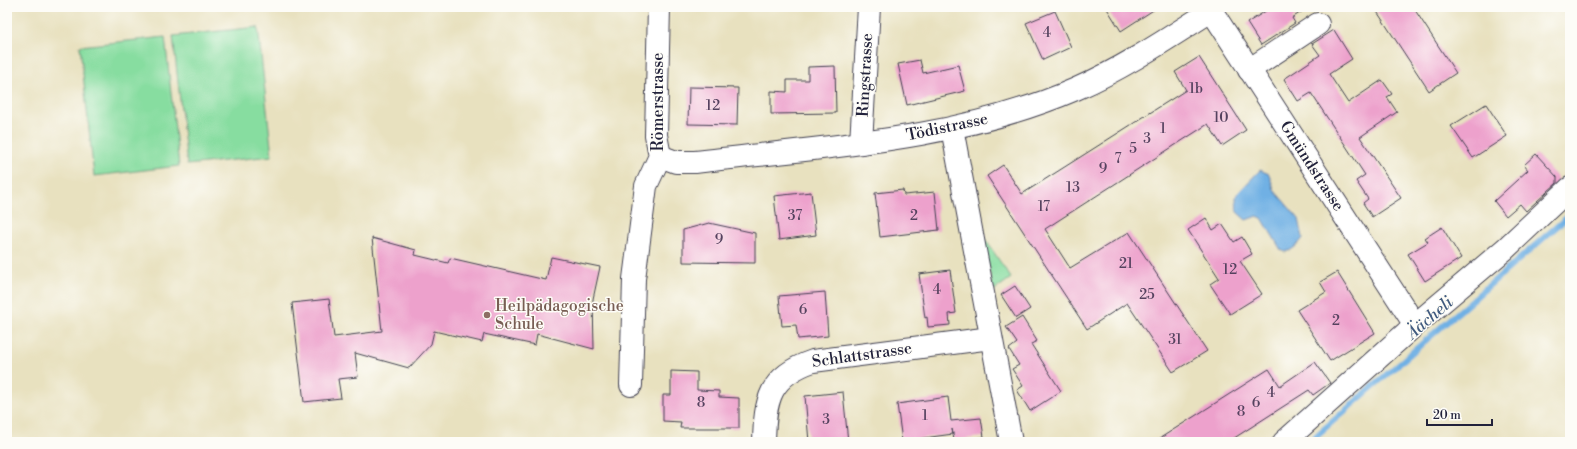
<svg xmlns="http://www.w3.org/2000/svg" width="1577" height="449" font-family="'Libre Bodoni',serif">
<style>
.green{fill:#87dda0;stroke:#54806e}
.water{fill:#70b0e4;stroke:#496990}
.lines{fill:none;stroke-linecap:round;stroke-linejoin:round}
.stream{stroke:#70b0e4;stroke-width:6}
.building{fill:#eda1cc}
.minor-casing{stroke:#403f4f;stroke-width:24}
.minor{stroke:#fff;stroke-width:22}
.education-dot{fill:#8d6e63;stroke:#fdfcf7;stroke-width:1.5}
.labels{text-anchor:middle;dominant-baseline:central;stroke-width:3;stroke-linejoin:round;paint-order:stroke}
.number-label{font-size:14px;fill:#55425f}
.street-label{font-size:16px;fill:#22223b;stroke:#fdfcf7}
.education-label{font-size:16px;fill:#785e54;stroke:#fdfcf7;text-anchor:start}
.water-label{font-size:17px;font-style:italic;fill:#415b7f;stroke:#fdfcf7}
</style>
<rect width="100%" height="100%" fill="#fdfcf7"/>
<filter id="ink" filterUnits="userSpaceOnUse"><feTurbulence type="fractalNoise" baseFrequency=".025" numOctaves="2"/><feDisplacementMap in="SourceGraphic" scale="8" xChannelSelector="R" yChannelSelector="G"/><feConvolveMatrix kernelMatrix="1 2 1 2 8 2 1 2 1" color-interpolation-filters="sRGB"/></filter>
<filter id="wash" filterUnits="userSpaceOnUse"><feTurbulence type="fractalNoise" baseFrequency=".012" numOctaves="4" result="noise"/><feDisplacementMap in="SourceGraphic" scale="16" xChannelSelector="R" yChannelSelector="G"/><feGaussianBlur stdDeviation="0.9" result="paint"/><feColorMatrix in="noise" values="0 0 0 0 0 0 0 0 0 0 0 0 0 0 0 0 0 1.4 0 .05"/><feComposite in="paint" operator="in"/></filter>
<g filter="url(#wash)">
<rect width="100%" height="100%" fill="#e8e1bf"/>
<g class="green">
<polygon points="258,27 272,156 187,165 173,36"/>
<polygon points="165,37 179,166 94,176 80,46"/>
<polygon points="983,236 1011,278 993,291"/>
</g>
<path class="water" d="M1260,170L1269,174L1274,190L1299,219L1303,238C1298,245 1293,250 1285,252L1281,250L1262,218L1257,216L1246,220L1237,212L1236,197L1238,193Z"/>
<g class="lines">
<polyline class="stream" points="1309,442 1570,215"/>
</g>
<g id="blocks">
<g class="building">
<polygon points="1106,7 1158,7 1121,31"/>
<polygon points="1272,7 1309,7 1292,18 1295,23 1261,45 1247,23"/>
<polygon points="1374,7 1413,7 1456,73 1429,91"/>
<polygon points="1055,11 1071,47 1043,60 1026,23"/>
<polygon points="1334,30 1352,59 1329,74 1348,103 1382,80 1392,94 1387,97 1397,112 1360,137 1401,198 1372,217 1363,203 1368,199 1356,181 1365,175 1363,172 1311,93 1298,101 1284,79 1320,55 1312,44"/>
<polygon points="1199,57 1246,130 1222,146 1208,124 1045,229 1070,268 1129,232 1207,351 1173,372 1127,303 1087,329 987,176 1003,165 1022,194 1186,90 1175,72"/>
<polygon points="920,60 923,73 958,65 965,91 907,105 898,64"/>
<polygon points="835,66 836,113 771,114 771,91 787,92 787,80 808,80 808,67"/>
<polygon points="689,87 738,88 737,125 688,124"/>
<polygon points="1486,104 1507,136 1473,158 1451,126"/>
<polygon points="1536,154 1557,177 1557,183 1526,211 1520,204 1506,216 1494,201 1528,170 1524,165"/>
<polygon points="903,190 904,195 935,192 939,230 880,237 875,193"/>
<polygon points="811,192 816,235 779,240 774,196"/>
<polygon points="1206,218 1213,230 1222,224 1234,242 1242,237 1252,254 1240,261 1262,294 1230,314 1210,284 1219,278 1188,230"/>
<polygon points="709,223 755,233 755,263 683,262 683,230"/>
<polygon points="1442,227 1461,258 1425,281 1408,254 1428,242 1425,238"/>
<polygon points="372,238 416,250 415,255 448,263 450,258 546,280 551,257 600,267 593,299 594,349 537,334 535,345 484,334 482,342 434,331 431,344 409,368 355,353 358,377 338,379 341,398 304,402 292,303 329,299 334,337 382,331"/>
<polygon points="950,270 956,313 949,314 950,325 928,327 927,317 925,318 919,274"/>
<polygon points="1337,272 1375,333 1330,361 1297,310 1326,292 1320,282"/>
<polygon points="1015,286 1030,309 1016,318 1001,295"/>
<polygon points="825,292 828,336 798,339 796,325 782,326 779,296"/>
<polygon points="1022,317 1037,341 1031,344 1061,391 1030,411 1017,390 1023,386 1012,369 1019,365 1009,349 1017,343 1006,327"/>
<polygon points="1315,362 1330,383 1313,395 1309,390 1228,442 1154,442 1269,369 1280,386"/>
<polygon points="671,371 697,372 697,390 719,391 719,397 739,398 739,428 680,428 681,422 663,421 663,395 671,395"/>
<polygon points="843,392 848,442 809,442 805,396"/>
<polygon points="948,397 951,421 981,418 984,437 954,440 952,429 953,434 902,441 897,404"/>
</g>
</g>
</g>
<g filter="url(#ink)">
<use href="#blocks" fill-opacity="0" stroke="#403f4f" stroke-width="1"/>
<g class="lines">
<g class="minor-casing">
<g id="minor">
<polyline points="1209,7 1415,325"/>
<polyline points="1249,70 1318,24"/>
<polyline points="952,128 1011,442"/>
<polyline points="861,143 869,7"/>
<path d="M660,156L676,162H695C822,147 956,141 1076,89C1124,68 1167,39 1211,11"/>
<polyline points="631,385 634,279 646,186 660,156 656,135 659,7"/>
<path d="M764,442C765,400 769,376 813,361L991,338"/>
<polyline points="1284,442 1415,325 1505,249 1570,188"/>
</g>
</g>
<use href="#minor" class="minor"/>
</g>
</g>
<circle class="education-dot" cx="487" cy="315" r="4"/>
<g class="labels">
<g class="number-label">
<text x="1047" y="33">4</text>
<text x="1196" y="89">1b</text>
<text x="713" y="106">12</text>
<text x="1221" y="118">10</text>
<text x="1163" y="129">1</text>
<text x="1147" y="139">3</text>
<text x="1133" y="149">5</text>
<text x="1118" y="159">7</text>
<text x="1103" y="169">9</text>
<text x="1073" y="188">13</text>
<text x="1044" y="207">17</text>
<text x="795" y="216">37</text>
<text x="914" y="216">2</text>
<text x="719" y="240">9</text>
<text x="1126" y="264">21</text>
<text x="1230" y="270">12</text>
<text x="937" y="290">4</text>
<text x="1147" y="295">25</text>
<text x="803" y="310">6</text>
<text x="1336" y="321">2</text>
<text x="1175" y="340">31</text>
<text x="1271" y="393">4</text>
<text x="701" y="403">8</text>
<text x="1256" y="403">6</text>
<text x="1241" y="412">8</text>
<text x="925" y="416">1</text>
<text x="826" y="420">3</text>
</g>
<g class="street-label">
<text transform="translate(865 75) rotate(-87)">Ringstrasse</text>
<text transform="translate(658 102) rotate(-90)">Römerstrasse</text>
<text transform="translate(947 127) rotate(-12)">Tödistrasse</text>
<text transform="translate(1312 166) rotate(57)">Gmündstrasse</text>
<text transform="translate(862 355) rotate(-8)">Schlattstrasse</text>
</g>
<g class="education-label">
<text x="495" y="306">Heilpädagogische<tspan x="495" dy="18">Schule</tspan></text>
</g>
<g class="water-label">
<text transform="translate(1430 318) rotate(-41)">Äächeli</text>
</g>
</g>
<rect width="1577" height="449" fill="none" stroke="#fdfcf7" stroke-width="24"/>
<path d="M1427 419v6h65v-6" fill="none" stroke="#22223b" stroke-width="2"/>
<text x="1433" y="419" font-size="12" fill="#22223b" stroke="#fdfcf7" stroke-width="3" paint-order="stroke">20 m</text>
</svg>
